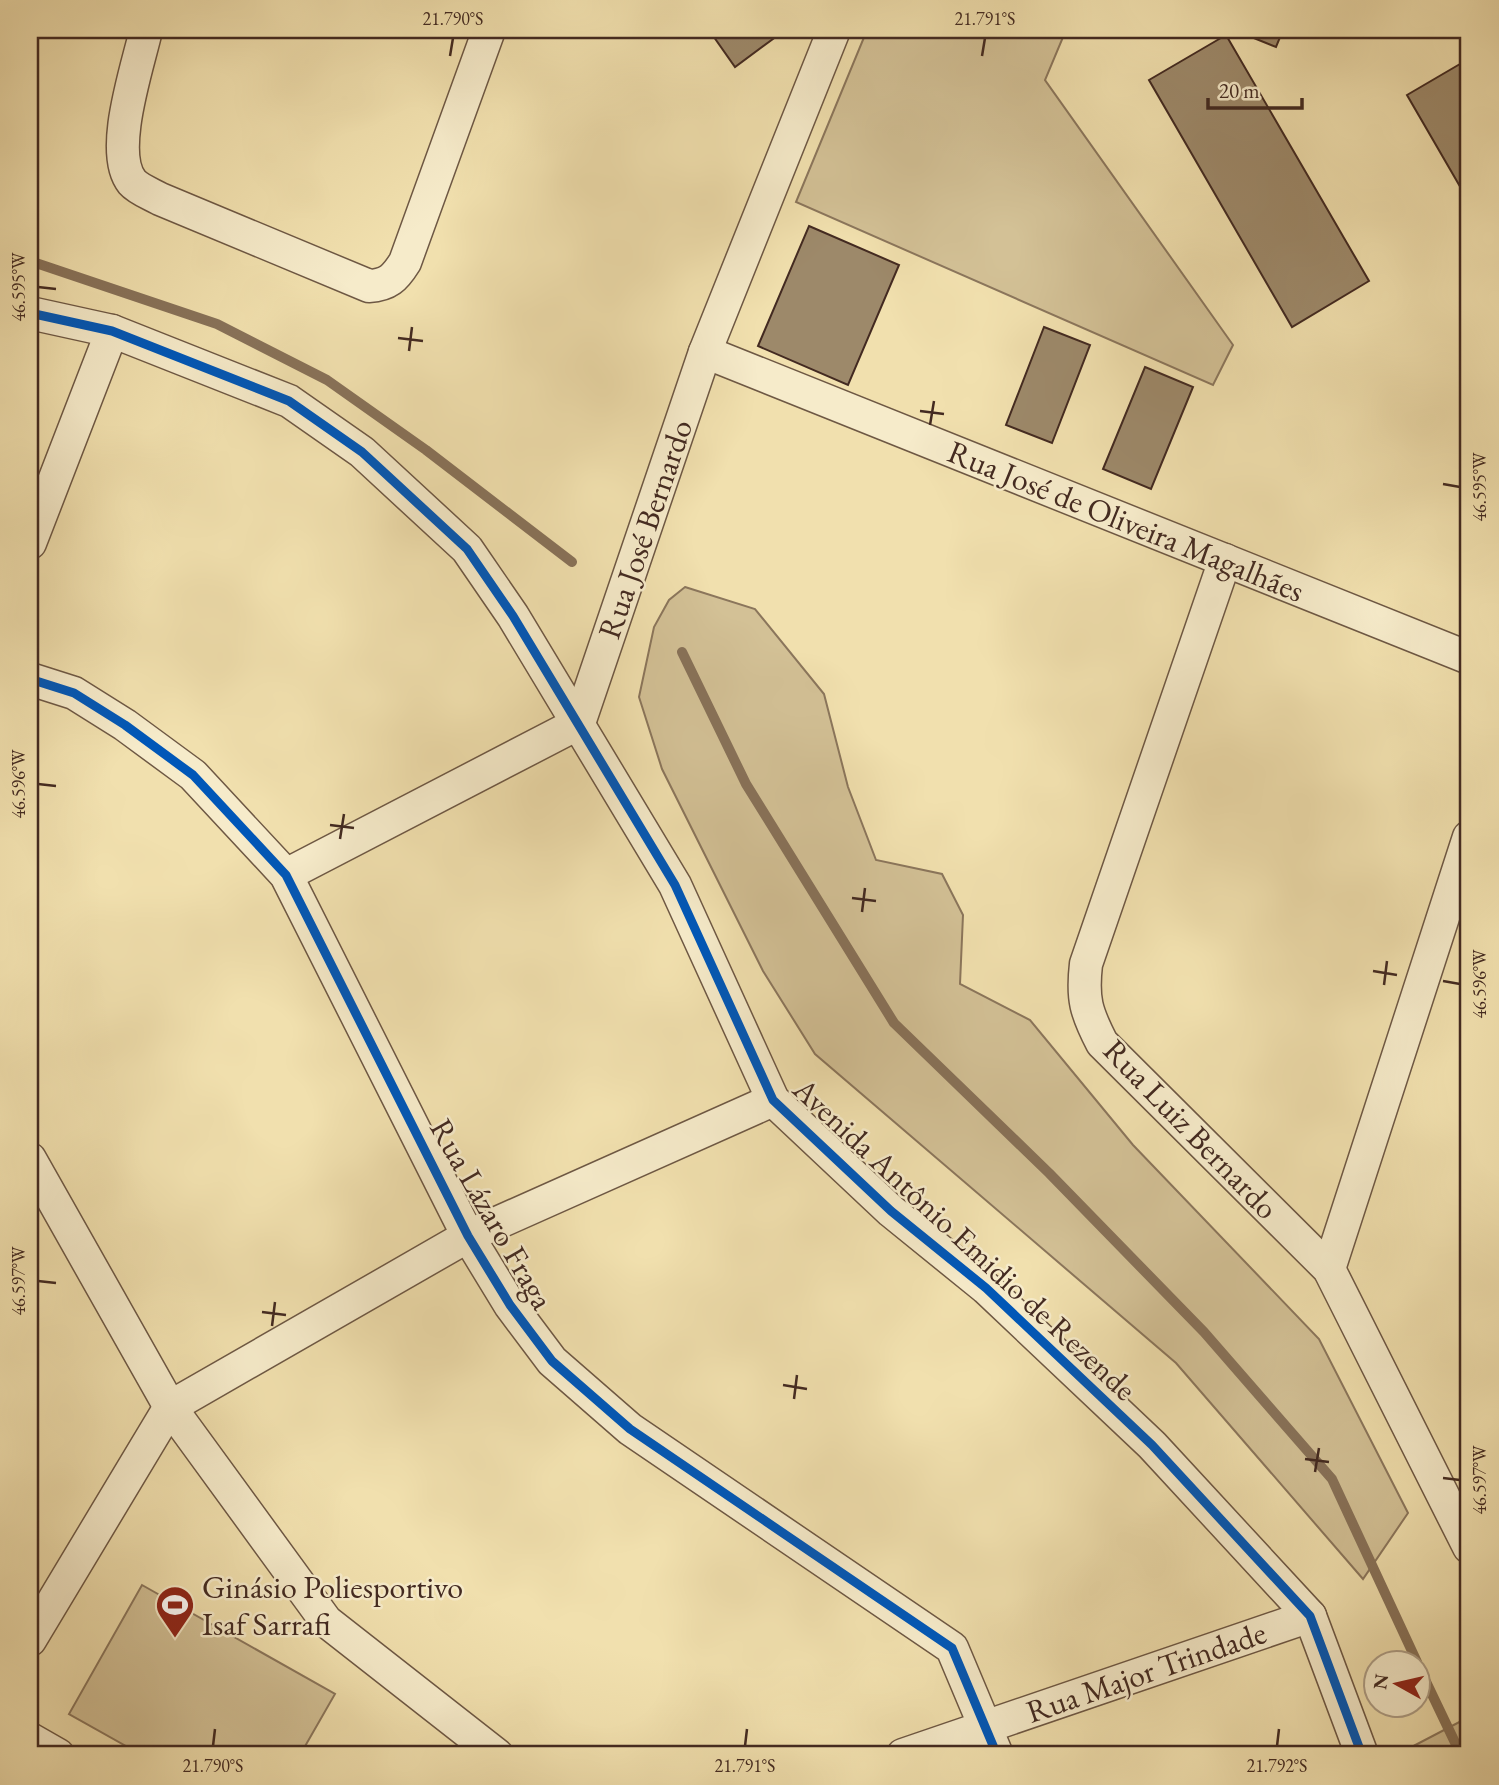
<svg xmlns="http://www.w3.org/2000/svg" width="1499" height="1785" font-family="'EB Garamond',serif">
<style>
.green{fill:#d3c196;stroke:#8b765c;stroke-width:2}
.lines{fill:none;stroke-linecap:round;stroke-linejoin:round}
.stream{stroke:#887259;stroke-width:10}
.building{fill:#9d896a;stroke:#432a21;stroke-width:2}
.minor-casing{stroke:#6e5844;stroke-width:35}
.minor{stroke:#f6ebca;stroke-width:32}
.cycleway-casing{stroke:#f6ebca;stroke-width:13}
.cycleway{stroke:#0057b8;stroke-width:9}
.ticks{fill:none;stroke:#432a21;stroke-width:2.5}
.labels{text-anchor:middle;dominant-baseline:central;stroke-width:5;stroke-linejoin:round;paint-order:stroke}
.street-label{font-size:32px;fill:#432a21;stroke:#f6ebca}
.poi-label{font-size:32px;fill:#432a21;stroke:#f6ebca;text-anchor:start}
.neatline{fill:none;stroke:#432a21;stroke-width:2.5}
.ticks-label{font-size:18px;text-anchor:middle;fill:#432a21}
</style>
<rect width="100%" height="100%" fill="#f1e0ae"/>
<filter id="stains"><feTurbulence type="fractalNoise" baseFrequency=".00286" numOctaves="4"/><feColorMatrix values="0 0 0 0 .2 0 0 0 0 .09 0 0 0 0 .02 0 0 0 .5 -.17"/></filter>
<radialGradient id="worn" r=".72"><stop offset=".6" stop-color="#630" stop-opacity="0"/><stop offset="1" stop-color="#630" stop-opacity=".3"/></radialGradient>
<g class="green">
<polygon points="867,30 1066,30 1045,80 1233,345 1213,385 796,202"/>
<polygon points="685,587 755,609 824,694 848,787 876,860 942,874 963,915 960,984 1030,1020 1133,1145 1319,1339 1408,1513 1363,1579 1176,1363 815,1054 763,971 662,769 639,697 654,627 669,600"/>
<polygon points="142,1585 335,1694 300,1755 142,1755 69,1714"/>
<polygon points="1469,1717 1469,1755 1401,1755 1400,1753"/>
</g>
<g class="lines">
<g class="stream">
<polyline points="30,261 217,324 327,380 426,450 572,562"/>
<polyline points="682,652 746,784 894,1023 1049,1173 1204,1332 1332,1479 1417,1662"/>
<polyline points="1418,1665 1461,1755"/>
</g>
</g>
<g class="building">
<polygon points="709,30 773,30 777,36 735,67"/>
<polygon points="1234,30 1283,30 1276,47"/>
<polygon points="1226,35 1369,281 1292,327 1149,80"/>
<polygon points="1460,64 1469,77 1469,202 1407,95"/>
<polygon points="809,226 899,265 848,385 758,346"/>
<polygon points="1044,327 1090,345 1052,443 1006,425"/>
<polygon points="1145,367 1193,387 1151,489 1103,469"/>
</g>
<g class="lines">
<g class="minor-casing">
<g id="minor">
<path d="M146,30C138,66 108,152 132,182C138,189 151,194 160,199L369,286C388,285 395,278 405,262L489,30"/>
<polyline points="30,313 112,331 289,401 362,452 467,549 513,616 675,885 773,1100 891,1211 986,1288 1152,1445 1310,1616 1362,1755"/>
<polyline points="705,352 1469,658"/>
<polyline points="30,543 112,331"/>
<path d="M1225,560L1086,964C1082,999 1086,1012 1102,1043L1329,1269L1469,1547"/>
<polyline points="30,679 74,693 125,725 193,775 286,875 468,1236 510,1305 552,1361 630,1429 952,1648 997,1755"/>
<polyline points="286,875 579,723 705,352 834,30"/>
<polyline points="30,1159 170,1407 326,1621 497,1755"/>
<polyline points="1329,1269 1469,837"/>
<polyline points="30,1640 170,1407 468,1236 773,1100"/>
<polyline points="30,1739 58,1755"/>
<polyline points="903,1755 1310,1616"/>
</g>
</g>
<use href="#minor" class="minor"/>
<g class="cycleway-casing">
<g id="cycleway">
<polyline points="30,313 112,331 289,401 362,452 467,549 513,616 675,885 773,1100 891,1211 986,1288 1152,1445 1310,1616 1362,1755"/>
<polyline points="30,679 74,693 125,725 193,775 286,875 468,1236 510,1305 552,1361 630,1429 952,1648 997,1755"/>
</g>
</g>
<use href="#cycleway" class="cycleway"/>
</g>
<path class="ticks" d="M450,56L453,38M982,56L985,38M38,287L56,289M398,338L423,341M409,351L412,327M920,411L944,414M930,425L934,401M1443,484L1460,487M38,784L56,786M330,825L354,828M340,839L344,814M852,898L876,901M862,912L865,888M1373,971L1397,975M1443,981L1460,984M1384,985L1387,961M38,1281L56,1283M262,1312L286,1315M272,1326L275,1302M783,1385L807,1389M794,1399L797,1375M1305,1459L1329,1462M1315,1472L1319,1448M1443,1478L1460,1480M213,1746L215,1729M745,1746L747,1729M1277,1746L1279,1729"/>
<defs>
<g id="stadium-pin" transform="scale(2.0125)"><path d="M0 17L-7.5 6A9.5 9.5 0 1 1 7.5 6Z" fill="#8f2418" stroke="#f6ebca"/><path d="M0-5a6.5 5 0 1 0 0 10a6.5 5 0 1 0 0-10ZM-3.5-1.8h7v3.6h-7Z" fill="#fff"/></g>
</defs>
<g fill-rule="evenodd">
<use href="#stadium-pin" x="175" y="1605"/>
</g>
<g class="labels">
<g class="street-label">
<text transform="translate(1126 521) rotate(22)">Rua José de Oliveira Magalhães</text>
<text transform="translate(645 529) rotate(-71)">Rua José Bernardo</text>
<text transform="translate(1191 1129) rotate(46)">Rua Luiz Bernardo</text>
<text transform="translate(492 1214) rotate(60)">Rua Lázaro Fraga</text>
<text transform="translate(965 1239) rotate(43)">Avenida Antônio Emidio de Rezende</text>
<text transform="translate(1146 1672) rotate(-19)">Rua Major Trindade</text>
</g>
<g class="poi-label">
<text x="202" y="1587">Ginásio Poliesportivo<tspan x="202" dy="37">Isaf Sarrafi</tspan></text>
</g>
</g>
<rect width="1499" height="1785" fill="none" stroke="#f1e0ae" stroke-width="77"/>
<g transform="translate(1397 1684) rotate(278)"><circle r="33" fill="#f6ebca" stroke="#ae9e86" stroke-width="2"/>
<path d="M0-5L12 26L0 18L-12 26Z" fill="#8f2418"/>
<text y="-10" font-size="19" font-weight="bold" text-anchor="middle" fill="#432a21">N</text>
</g>
<path d="M1208 98v10h94v-10" fill="none" stroke="#432a21" stroke-width="3.5"/>
<text x="1219" y="98" font-size="21" fill="#432a21" stroke="#f6ebca" stroke-width="5" paint-order="stroke">20 m</text>
<rect x="38" y="38" width="1422" height="1708" class="neatline"/>
<g class="ticks-label">
<text x="453" y="25">21.790°S</text>
<text x="985" y="25">21.791°S</text>
<text transform="translate(19 287) rotate(-90)" y="6">46.595°W</text>
<text transform="translate(1480 487) rotate(-90)" y="6">46.595°W</text>
<text transform="translate(19 784) rotate(-90)" y="6">46.596°W</text>
<text transform="translate(1480 984) rotate(-90)" y="6">46.596°W</text>
<text transform="translate(19 1281) rotate(-90)" y="6">46.597°W</text>
<text transform="translate(1480 1480) rotate(-90)" y="6">46.597°W</text>
<text x="213" y="1772">21.790°S</text>
<text x="745" y="1772">21.791°S</text>
<text x="1277" y="1772">21.792°S</text>
</g>
<rect width="100%" height="100%" filter="url(#stains)"/>
<rect width="100%" height="100%" fill="url(#worn)"/>
</svg>
